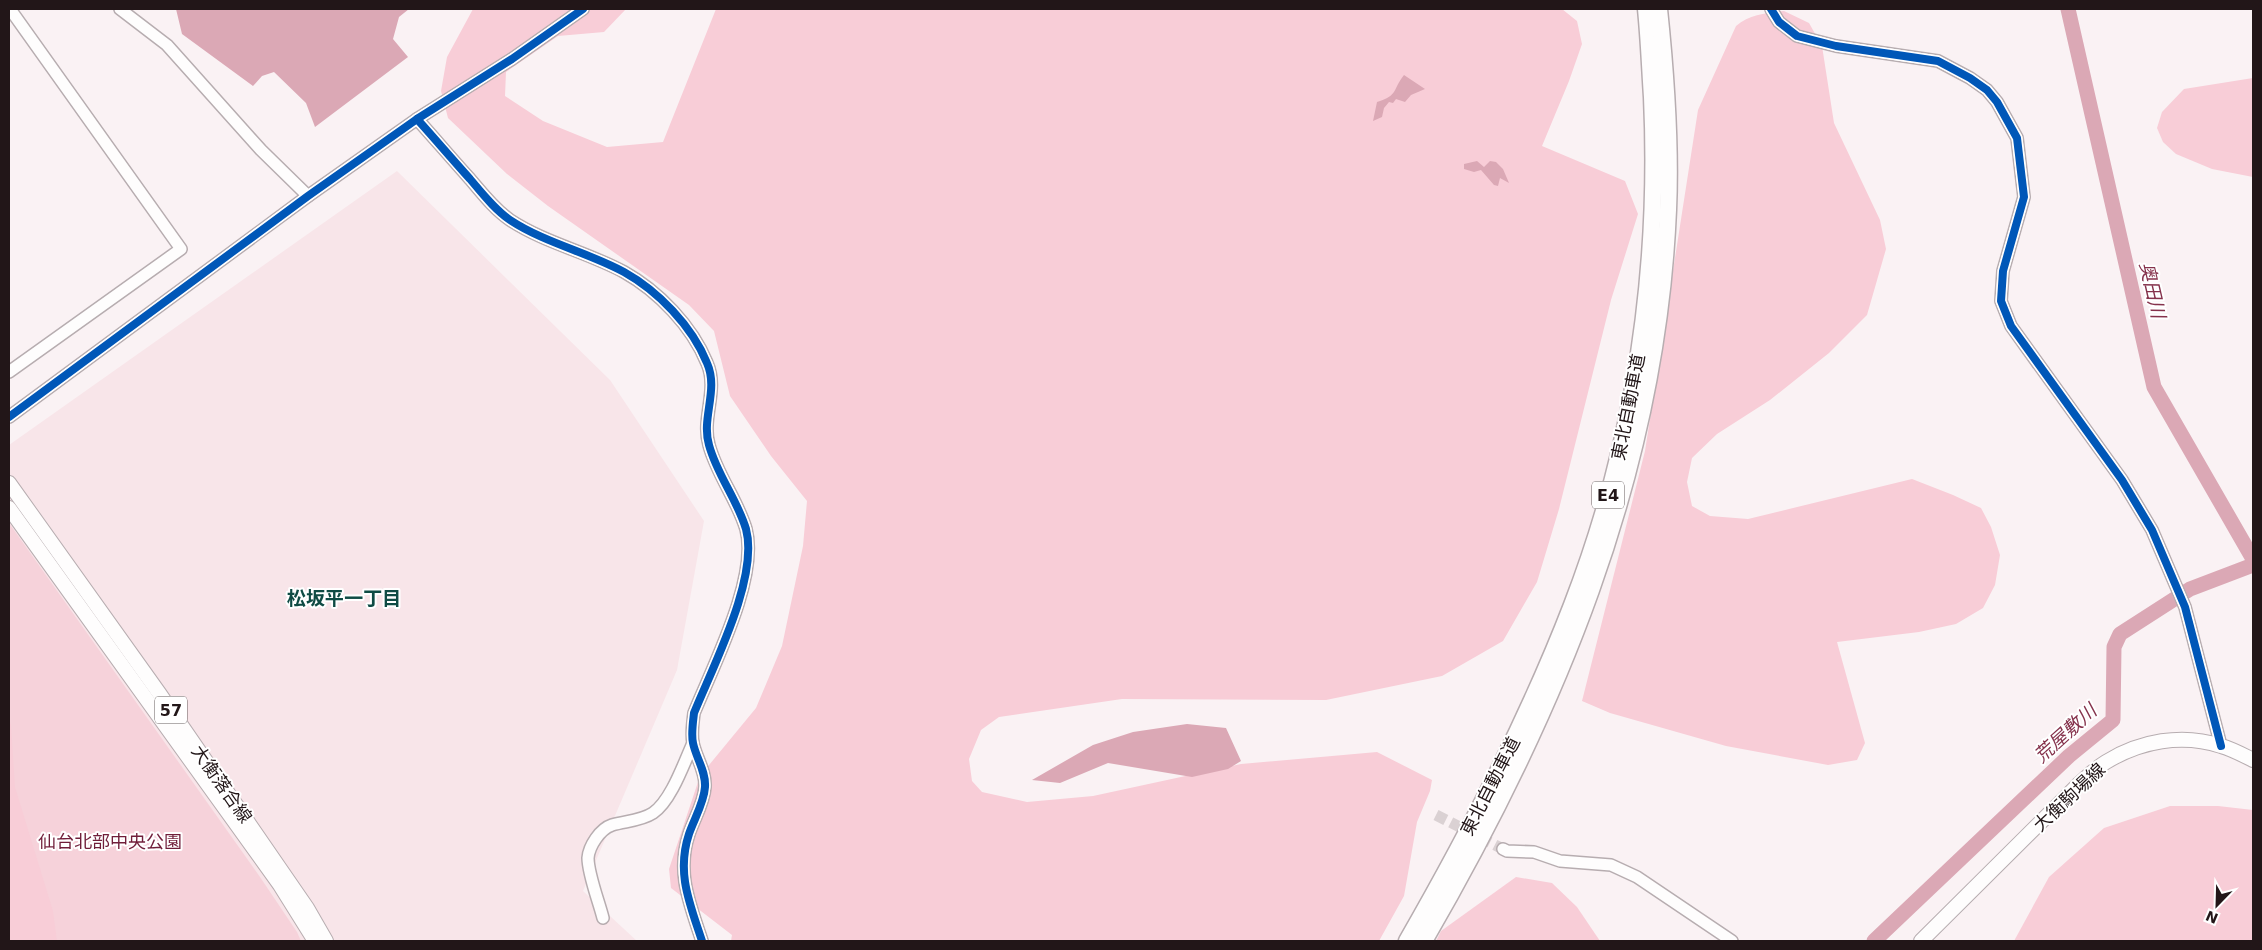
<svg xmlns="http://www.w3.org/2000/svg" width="2262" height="950" font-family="'DejaVu Sans','Noto Sans JP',sans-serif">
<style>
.built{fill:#f8e5e9}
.green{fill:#f6d2da}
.forest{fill:#f8cdd7}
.water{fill:#dba8b5}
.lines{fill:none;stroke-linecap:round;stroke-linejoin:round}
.river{stroke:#dba8b5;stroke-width:15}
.minor-tunnel{stroke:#dad1d3;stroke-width:11;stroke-dasharray:11 5.5;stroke-linecap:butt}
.minor-casing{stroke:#b7adb0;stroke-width:14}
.major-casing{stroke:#b7adb0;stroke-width:16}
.highway-casing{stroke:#b7adb0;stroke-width:19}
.minor{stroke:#fefdfd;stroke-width:11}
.major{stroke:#fefdfd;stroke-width:14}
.highway{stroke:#fefdfd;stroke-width:16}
.cycleway-casing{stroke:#fff;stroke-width:11}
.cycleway{stroke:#0057b8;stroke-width:8}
.labels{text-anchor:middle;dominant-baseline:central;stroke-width:4;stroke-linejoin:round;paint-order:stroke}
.shield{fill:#fff;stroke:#645c5d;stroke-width:1}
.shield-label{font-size:16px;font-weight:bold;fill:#221618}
.street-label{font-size:18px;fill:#221618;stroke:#fff}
.park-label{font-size:18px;fill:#701e3a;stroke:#fff}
.water-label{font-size:19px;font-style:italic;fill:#85324c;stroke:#fff}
.neighbourhood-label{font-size:19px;font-weight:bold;fill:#0f4b44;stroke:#fff}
</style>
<rect width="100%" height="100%" fill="#faf2f4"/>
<polygon class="built" points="397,171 610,380 704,521 677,670 583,891 637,941 9,941 9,445"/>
<polygon class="green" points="9,523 260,877 297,932 301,941 9,941"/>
<g class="forest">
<polygon points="473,9 626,9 604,32 558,36 506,72 505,96 543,121 607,147 663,142 716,9 1562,9 1577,21 1582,44 1569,81 1542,146 1625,181 1638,214 1611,300 1559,509 1537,582 1503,641 1442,676 1326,700 1122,699 999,717 981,730 969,759 972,781 982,792 1027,802 1093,796 1241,764 1377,752 1432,780 1430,791 1417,822 1404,896 1379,941 731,941 732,935 671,888 669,869 700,776 756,708 782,646 803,546 807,501 771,456 730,396 714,331 689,305 548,206 507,174 448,118 441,91 447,57"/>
<path d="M1784,11L1809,23L1822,46L1834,123L1880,220L1886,249L1867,315L1829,353L1770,400L1717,434L1692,458L1687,482L1692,506L1710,516L1748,519L1912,479L1953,495L1981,508L1991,527L2000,555L1995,585L1983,608L1956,624L1919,632L1837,642L1865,743L1857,760L1828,765L1726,746L1610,713L1582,701L1645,451L1698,110L1736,26C1750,14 1767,13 1784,11Z"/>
<polygon points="2253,78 2253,177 2212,169 2176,154 2163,142 2157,128 2162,112 2184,89"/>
<polygon points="9,720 11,725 15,787 53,911 57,941 9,941"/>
<polygon points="2170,806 2218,806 2253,810 2253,941 2014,941 2049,877 2104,828"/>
<polygon points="1516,877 1552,883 1577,907 1600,941 1436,941 1441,931"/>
</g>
<g class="water">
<polygon points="176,9 409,9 399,17 393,39 408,57 315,127 306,103 274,72 262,76 253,86 182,34"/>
<path d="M1404,75L1425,89L1411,95L1405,102L1396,99L1393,103L1389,102L1384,108L1382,117L1373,121L1377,102C1399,95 1392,90 1404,75Z"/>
<polygon points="1477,161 1484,167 1490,161 1496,162 1503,169 1509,183 1500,178 1498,186 1494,185 1481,170 1474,172 1464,169 1464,164"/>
<polygon points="1187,724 1226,728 1241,761 1228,769 1192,777 1108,763 1060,783 1032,780 1093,745 1133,732"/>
</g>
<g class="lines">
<g class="river">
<polyline points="2068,9 2154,387 2253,559"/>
<polyline points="1874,941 2069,756 2113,720 2114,647 2120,634 2190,589 2253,565"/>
</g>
<polyline class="minor-tunnel" points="1436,815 1503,849"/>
<g class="minor-casing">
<g id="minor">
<polyline points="120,9 167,45 261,150 308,196"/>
<polyline points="1771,9 1779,22 1797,36 1836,46 1938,61 1970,78 1987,90 1997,102 2017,138 2024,197 2003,271 2001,301 2011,326 2122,480 2152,530 2185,607 2221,746"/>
<path d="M417,119C435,139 452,159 470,179C482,193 494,209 510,220C545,243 587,252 624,272C658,291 692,326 707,363C719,390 701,418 709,445C717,475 737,499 746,529C759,578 713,666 694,713C693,722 691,734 693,743C696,758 706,771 705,787C704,803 694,819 689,834C676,873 690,904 702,941"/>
<polyline points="9,372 181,249 10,9"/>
<polyline points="9,417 308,196 417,119 512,59 583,9"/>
<polyline points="1503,849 1507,851 1534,852 1560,861 1611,865 1637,877 1732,941"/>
<path d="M603,918C599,902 588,874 588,858C589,846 600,829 612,825C625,821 641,821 653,813C671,801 684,763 693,743"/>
</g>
</g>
<g class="major-casing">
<g id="major">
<polyline points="9,483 159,693 307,908 326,941"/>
<polyline points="9,508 280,885 315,941"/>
<path d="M1921,941L2079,784C2087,777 2096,768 2106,762C2140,741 2182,733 2221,746C2232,749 2243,755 2253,760"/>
</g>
</g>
<g class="highway-casing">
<g id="highway">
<path d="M1407,941C1469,833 1527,722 1572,605C1635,442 1660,272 1652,97C1650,68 1649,38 1646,9"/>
<path d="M1424,941C1555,715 1657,475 1668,210C1671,143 1666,76 1659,9"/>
</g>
</g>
<use href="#minor" class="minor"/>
<use href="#major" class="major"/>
<use href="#highway" class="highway"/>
<g class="cycleway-casing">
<g id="cycleway">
<polyline points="1771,9 1779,22 1797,36 1836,46 1938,61 1970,78 1987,90 1997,102 2017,138 2024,197 2003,271 2001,301 2011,326 2122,480 2152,530 2185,607 2221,746"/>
<path d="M417,119C435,139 452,159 470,179C482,193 494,209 510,220C545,243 587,252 624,272C658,291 692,326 707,363C719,390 701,418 709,445C717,475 737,499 746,529C759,578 713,666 694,713C693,722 691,734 693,743C696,758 706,771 705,787C704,803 694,819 689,834C676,873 690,904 702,941"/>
<polyline points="9,417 308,196 417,119 512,59 583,9"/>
</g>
</g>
<use href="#cycleway" class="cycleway"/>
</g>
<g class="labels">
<g class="shield">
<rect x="1592" y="481.5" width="32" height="27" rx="4"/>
<rect x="155" y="696.5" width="32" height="27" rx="4"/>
</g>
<g class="shield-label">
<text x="1608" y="495">E4</text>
<text x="171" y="710">57</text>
</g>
<g class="street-label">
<text transform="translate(1628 407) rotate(-79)">東北自動車道</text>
<text transform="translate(222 784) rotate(55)">大衡落合線</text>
<text transform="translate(1490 786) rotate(-63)">東北自動車道</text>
<text transform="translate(2069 797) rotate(-43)">大衡駒場線</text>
</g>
<g class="park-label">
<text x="110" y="841">仙台北部中央公園</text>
</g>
<g class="water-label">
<text transform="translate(2153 290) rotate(77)">奥田川</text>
<text transform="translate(2065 733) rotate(-42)">荒屋敷川</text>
</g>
<g class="neighbourhood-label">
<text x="344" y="598">松坂平一丁目</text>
</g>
</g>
<rect width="2262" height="950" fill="none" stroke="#221618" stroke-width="20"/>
<g transform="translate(2217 905) rotate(203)" stroke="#ffffff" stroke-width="4" paint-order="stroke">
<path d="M0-4L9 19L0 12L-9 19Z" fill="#221618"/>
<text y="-8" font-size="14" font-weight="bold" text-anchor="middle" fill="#221618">N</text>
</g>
</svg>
